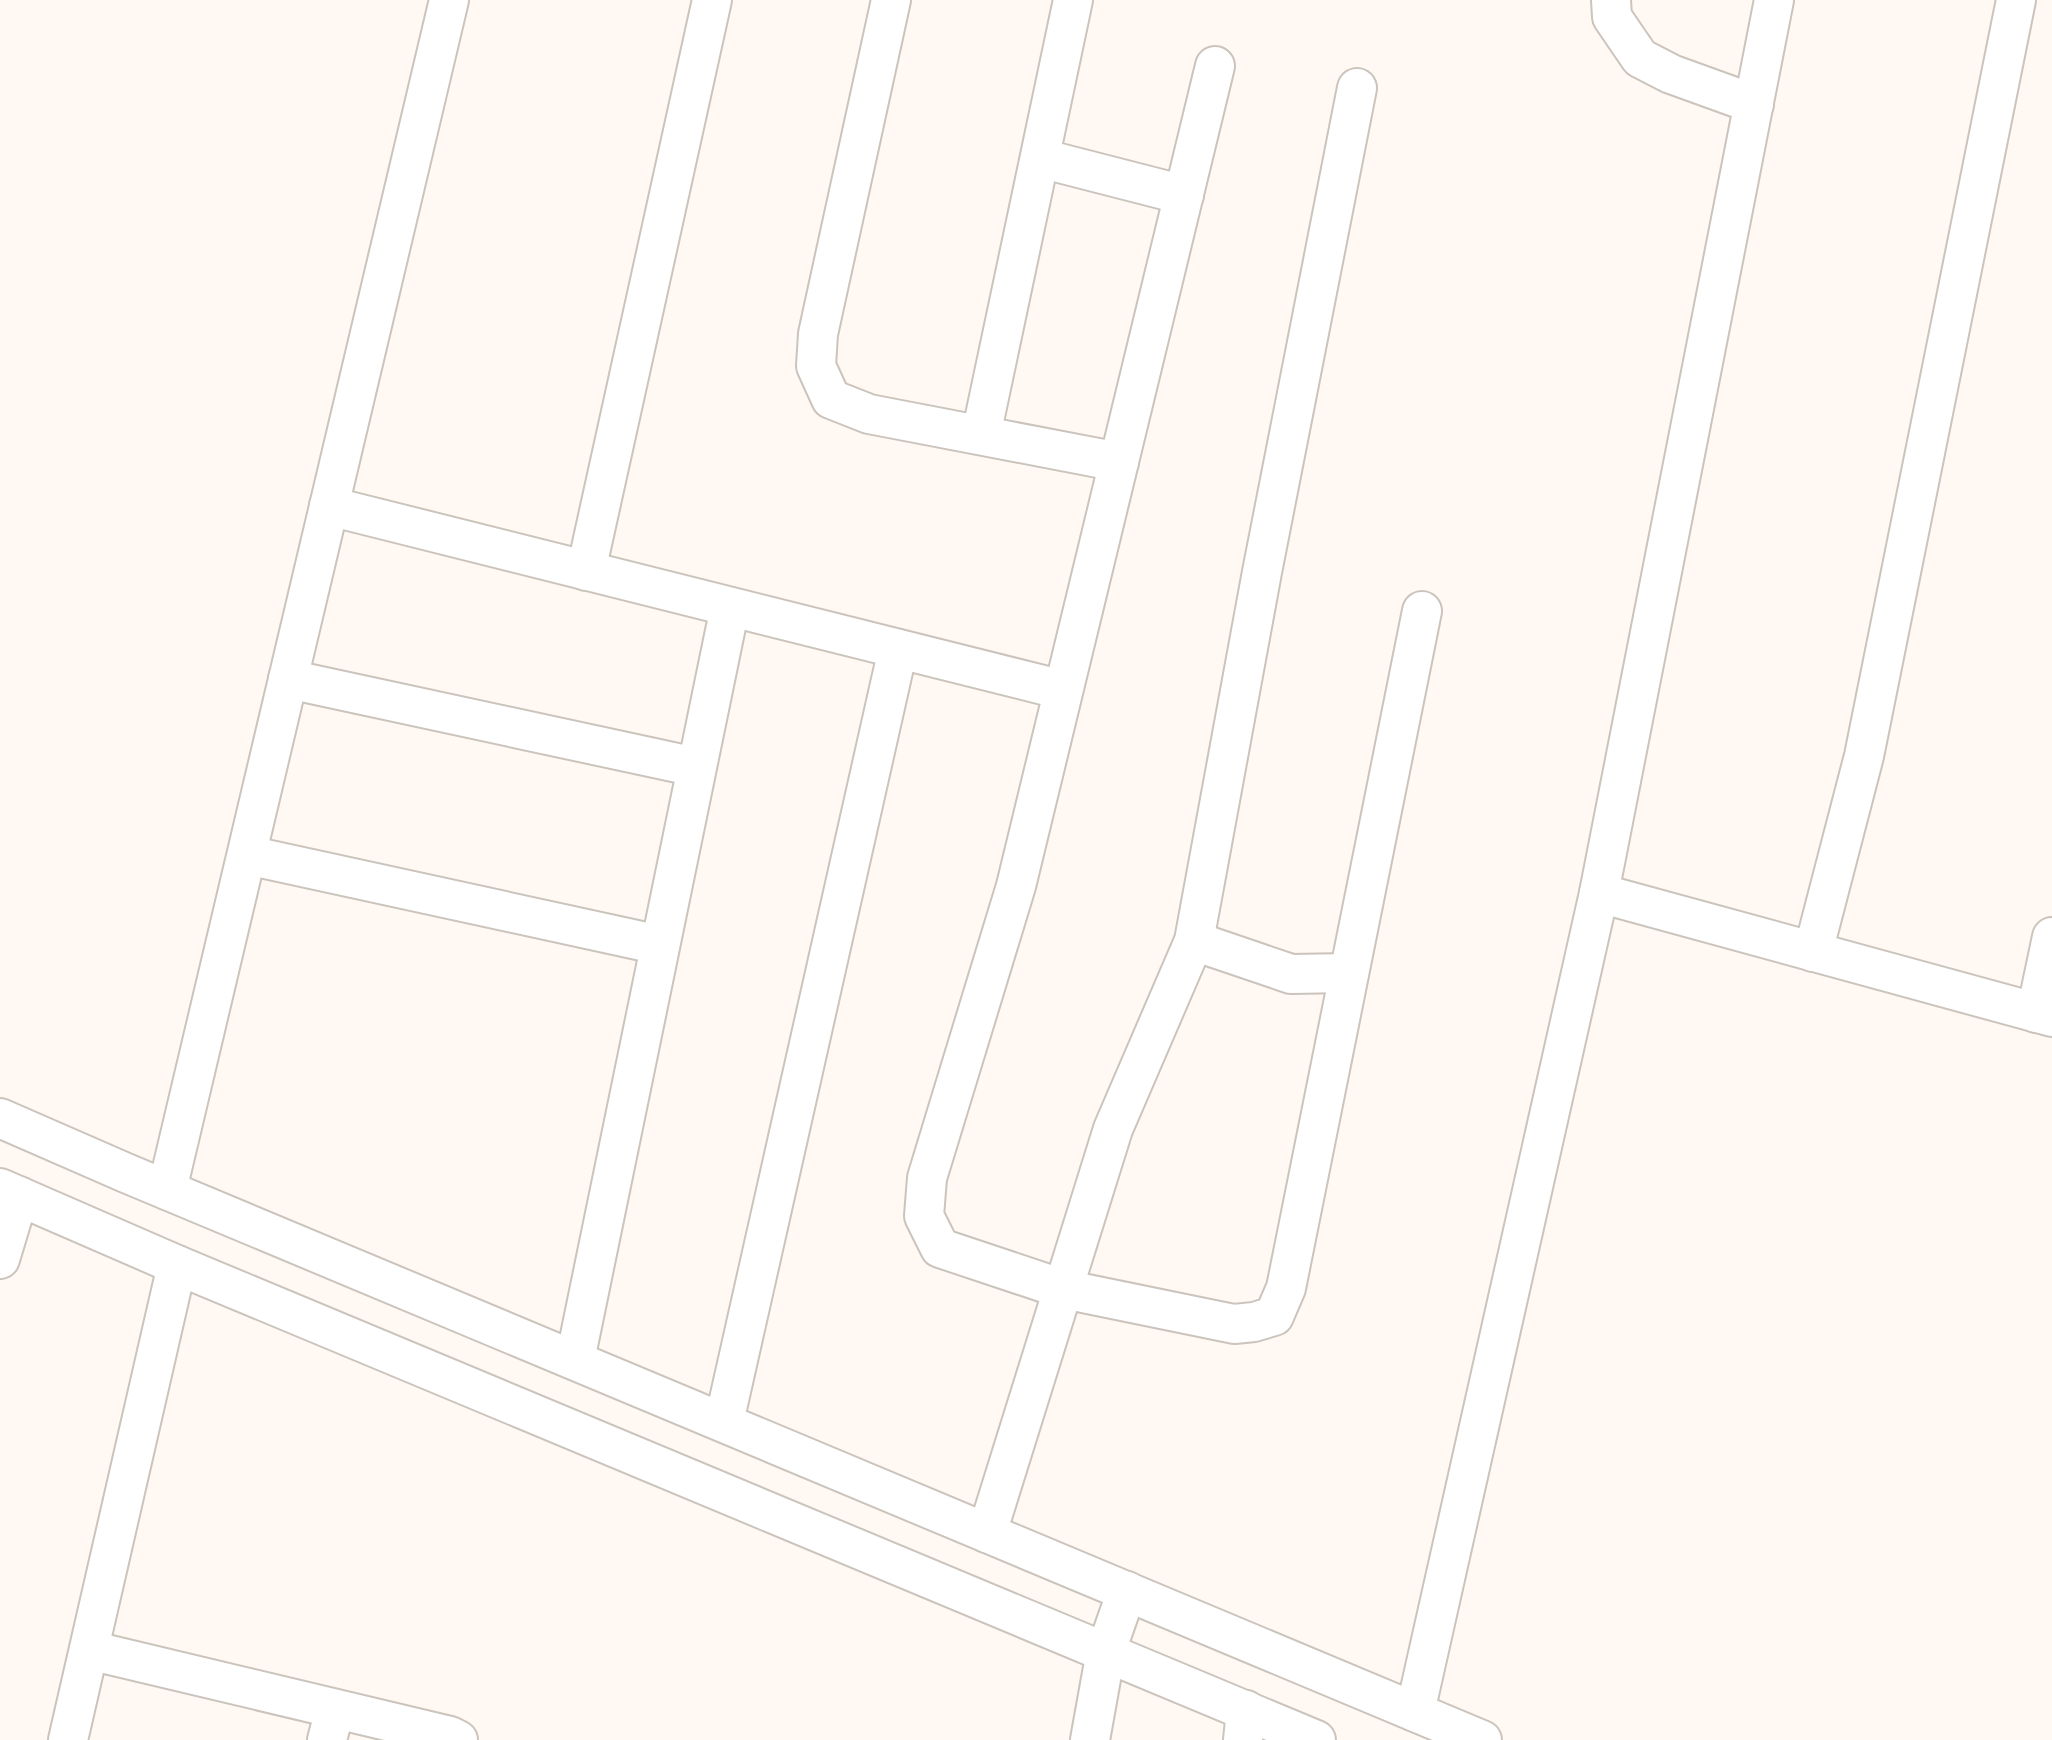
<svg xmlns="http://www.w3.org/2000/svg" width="2052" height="1740" font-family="Poppins,sans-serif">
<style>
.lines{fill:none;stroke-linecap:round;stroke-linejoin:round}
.street-casing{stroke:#cbc4bd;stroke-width:42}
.primary-casing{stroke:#cbc4bd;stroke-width:42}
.street{stroke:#fff;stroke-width:38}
.primary{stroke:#fff;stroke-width:38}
</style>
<rect width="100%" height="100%" fill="#fff8f3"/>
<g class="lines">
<g class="street-casing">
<g id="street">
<polyline points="891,0 818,334 816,366 831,399 869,414 1119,462"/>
<polyline points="1611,0 1612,17 1640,58 1671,74 1754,104"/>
<polyline points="1215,66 1016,886 927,1178 924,1216 940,1248 1063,1289 1234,1324 1254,1322 1274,1316 1286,1288 1422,611"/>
<polyline points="1040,158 1184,195"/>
<polyline points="981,435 1073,0"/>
<polyline points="329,506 1063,690"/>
<polyline points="586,571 712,0"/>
<polyline points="288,679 696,767"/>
<polyline points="247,855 660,945"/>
<polyline points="1599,893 2052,1017"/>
<polyline points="1194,941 1291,974 1349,973"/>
<polyline points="1813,952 1864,756 2016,0"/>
<polyline points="2036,1013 2052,937"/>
<polyline points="167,1190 449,0"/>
<polyline points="0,1259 19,1196"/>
<polyline points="575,1360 730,607"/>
<polyline points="724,1422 898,649"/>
<polyline points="987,1533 1113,1129 1194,941 1262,572 1357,88"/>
<polyline points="89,1650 450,1736 458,1740"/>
<polyline points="1415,1712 1599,893 1774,0"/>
<polyline points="68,1740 177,1265"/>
<polyline points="327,1740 335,1709"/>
<polyline points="1090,1740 1106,1651"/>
<polyline points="1243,1740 1246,1710"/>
</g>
</g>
<g class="primary-casing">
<g id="primary">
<polyline points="0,1118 126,1173 1482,1740"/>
<polyline points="0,1188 177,1265 1316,1740"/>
<polyline points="1106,1651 1127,1591"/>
</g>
</g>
<use href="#street" class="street"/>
<use href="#primary" class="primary"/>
</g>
</svg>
